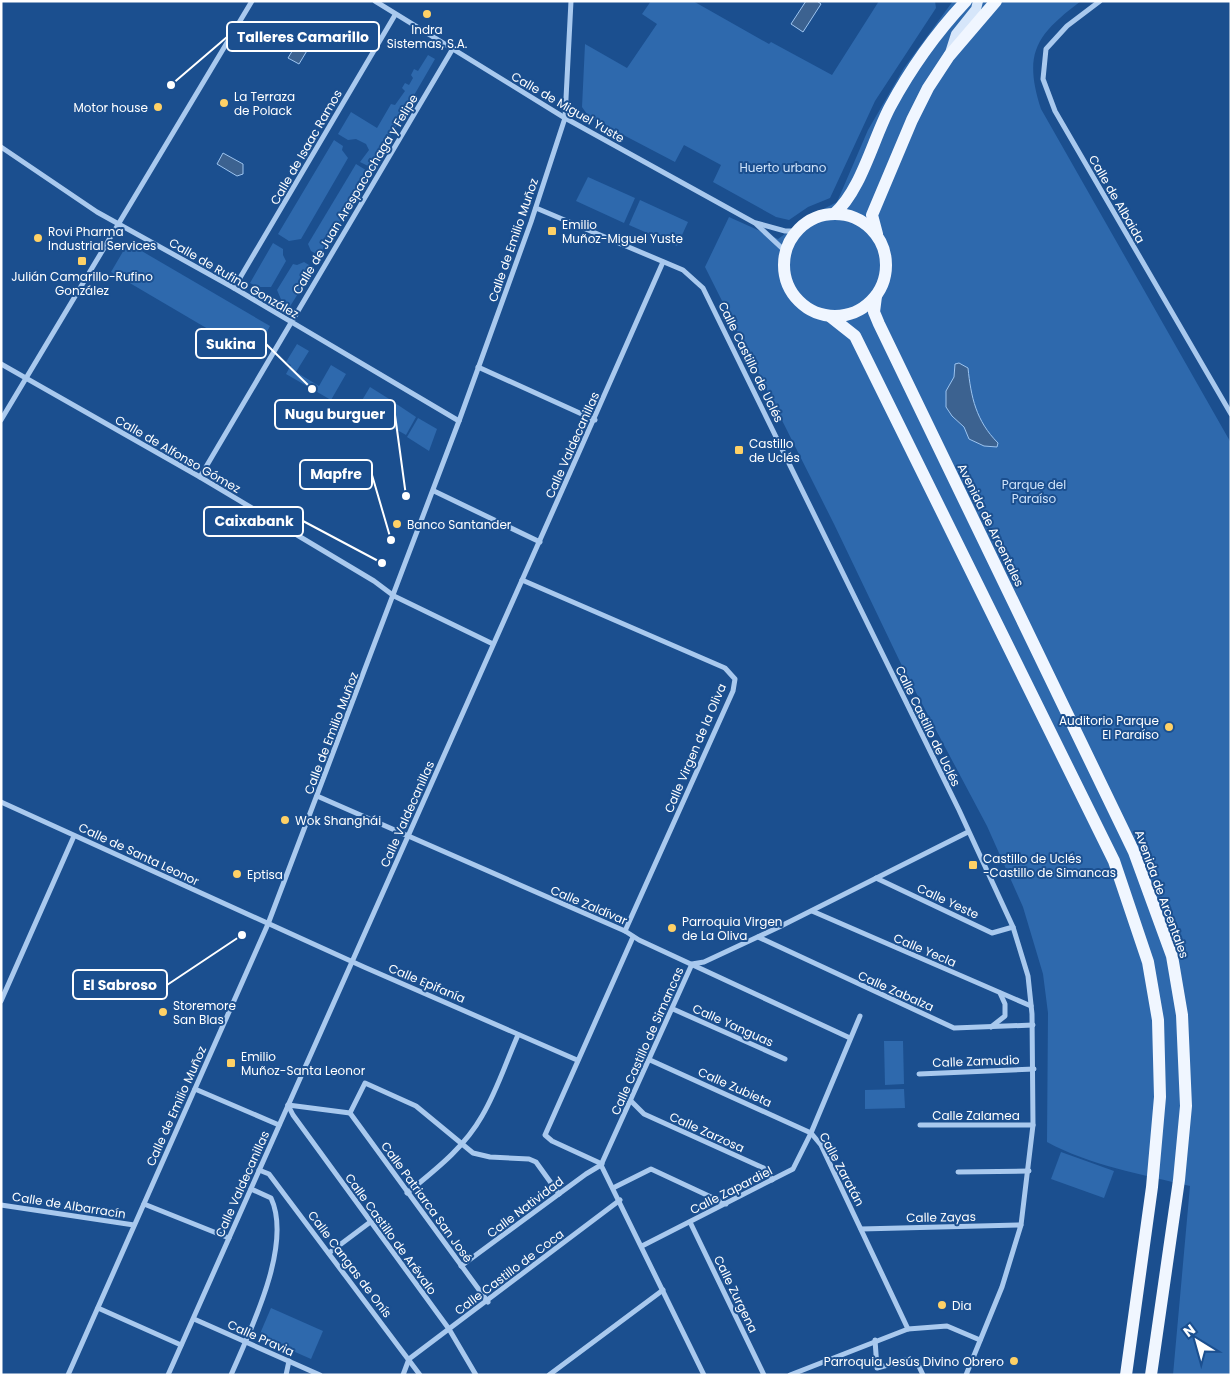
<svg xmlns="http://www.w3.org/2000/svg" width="1232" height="1376" font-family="Poppins,sans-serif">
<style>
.green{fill:#2e69ad}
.water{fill:#3c6290;stroke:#9cc4f0}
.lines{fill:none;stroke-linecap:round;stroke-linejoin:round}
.street{stroke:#a9c9ee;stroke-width:5}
.secondary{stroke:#d6e6fa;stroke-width:10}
.primary{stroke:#f0f6ff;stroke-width:12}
.poi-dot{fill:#ffd166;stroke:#1b4f8f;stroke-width:2}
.labels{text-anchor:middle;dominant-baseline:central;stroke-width:4;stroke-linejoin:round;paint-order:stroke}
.poi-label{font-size:12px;fill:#fff;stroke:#1b4f8f;text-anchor:start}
.street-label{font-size:12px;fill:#fff;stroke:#1b4f8f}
.park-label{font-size:12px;fill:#cfe3fa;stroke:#1b4f8f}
.leader{fill:none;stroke:#fff;stroke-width:2}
.callout-dot{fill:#fff;stroke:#1b4f8f;stroke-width:2}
.callout{fill:#1b4f8f;stroke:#fff;stroke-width:2}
.callout-label{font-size:14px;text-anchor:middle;font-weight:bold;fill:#fff}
</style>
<rect width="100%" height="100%" fill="#1b4f8f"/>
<g class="green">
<polygon points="651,1 693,1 769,44 771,42 832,75 879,1 935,1 936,8 875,101 830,198 808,207 789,220 776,217 713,182 721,165 684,145 675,162 589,117 582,107 585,44 627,68 657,24 642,14"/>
<path d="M953,1H1081C1036,35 1023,53 1041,109L1231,443V1375H1173L1190,1186C1144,1175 1089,1165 1047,1142L1048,1013L1043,974L1023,907L987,826L903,668L834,524L705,267L729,217L778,239L810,216L837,202L868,130L904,68Z"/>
<polygon points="428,55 435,59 372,168 360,162 369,150 366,144 356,139 348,140 338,134 351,112 377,128 391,104 395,105 405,91 402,88 405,83 409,85 413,78 411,75 414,69 418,71"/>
<polygon points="334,140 343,146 342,150 348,158 301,239 289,241 278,234"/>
<polygon points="356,164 369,172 320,256 311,251 308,244"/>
<polygon points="588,177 635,198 624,223 576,201"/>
<polygon points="640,200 688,222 677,246 629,225"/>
<polygon points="128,243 270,326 254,356 111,272"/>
<polygon points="273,243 283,249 283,255 286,261 271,287 258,287 250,283"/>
<polygon points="304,262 314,268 289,308 283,304 277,290 293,264 297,265"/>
<polygon points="297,344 309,351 296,372 319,386 331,365 346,374 331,400 286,374 291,365 286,362"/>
<polygon points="370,387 394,402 382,422 358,407"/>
<polygon points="395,403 416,417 406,435 383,422"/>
<polygon points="418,418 437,429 429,451 407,437"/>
<polygon points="884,1041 903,1041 904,1084 885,1085"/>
<polygon points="904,1089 905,1108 865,1109 865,1090"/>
<polygon points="1061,1152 1114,1171 1104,1198 1051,1179"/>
<polygon points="271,1308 323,1331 311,1359 259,1336"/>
</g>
<g class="water">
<polygon points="806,1 817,1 821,4 803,32 791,24"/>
<polygon points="300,38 311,44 299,64 288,58"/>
<polygon points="223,153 243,164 243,174 237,176 217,164"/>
<path d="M959,363L968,368C971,397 976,421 998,443L997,447L984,446L969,439L964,427L952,416L946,407V391L954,377L955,364Z"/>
</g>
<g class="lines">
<g class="street">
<polyline points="375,1 565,118 755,223 785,251"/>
<polyline points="1100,1 1067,26 1046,49 1043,79 1055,111 1231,414"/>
<polyline points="1,147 97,212 234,288 459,421"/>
<polyline points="536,208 683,270 703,288 959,810 1013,927 1028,976 1032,1014 1033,1125 1021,1225 1002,1287 966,1375"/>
<polyline points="756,223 785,231 797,231"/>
<polyline points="234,288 395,15"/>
<polyline points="1,364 200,477 374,581 394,596 493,644"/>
<polyline points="478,367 595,420"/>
<polyline points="1,420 252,1"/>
<polyline points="200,477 452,50"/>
<polyline points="434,491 540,542"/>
<polyline points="522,580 725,668 735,679 733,691 625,931"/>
<polyline points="317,796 625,931 639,940 850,1038"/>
<polyline points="1,802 364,967 577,1060"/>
<polyline points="876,878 992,933 1013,927"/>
<polyline points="812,911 1031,1006"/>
<polyline points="758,937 954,1028 1033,1025"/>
<polyline points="1,1001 74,836"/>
<polyline points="673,1009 785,1059"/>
<polyline points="991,1027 1005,1016 1005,1004 1000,993"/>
<polyline points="650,1060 811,1133 821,1145 908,1329"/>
<polyline points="919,1074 1034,1069"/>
<polyline points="195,1089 279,1125"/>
<polyline points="631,1101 644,1114 768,1170 772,1180"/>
<polyline points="288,1105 293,1115 449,1329 476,1375"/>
<polyline points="288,1105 350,1113"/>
<polyline points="350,1113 365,1083 416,1106 473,1153 490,1157 529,1159 536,1162 559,1194"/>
<polyline points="350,1113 488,1302"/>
<polyline points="920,1125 1033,1125"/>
<polyline points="602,1164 552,1141 545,1135 633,937"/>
<polyline points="259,1170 269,1174 420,1375"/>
<polyline points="958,1172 1029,1171"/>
<polyline points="613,1188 651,1169 726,1204"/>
<path d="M407,1193C435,1170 464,1148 482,1116C497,1091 506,1062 518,1035"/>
<polyline points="144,1204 229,1238"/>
<polyline points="1,1205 134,1225"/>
<polyline points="690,1222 764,1375"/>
<polyline points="861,1229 1021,1225"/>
<polyline points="642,1246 793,1169 811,1133 860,1016"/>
<polyline points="329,1253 369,1223"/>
<polyline points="461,1266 586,1174 601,1165"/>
<polyline points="98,1308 181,1345"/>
<polyline points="194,1319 320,1375"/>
<polyline points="875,1340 877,1368 906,1360 917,1362 923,1375"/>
<polyline points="68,1375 268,924 459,421 531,222 565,118 571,1"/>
<path d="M168,1375C330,1003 500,634 663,262"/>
<path d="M231,1375C250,1331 293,1245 271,1198L251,1189"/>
<polyline points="286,1375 289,1361"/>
<polyline points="403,1375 409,1359 620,1200"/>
<polyline points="549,1375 663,1290"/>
<polyline points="704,1375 601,1165 692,964 704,962 779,927 968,832"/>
<polyline points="790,1375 908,1329 947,1326 980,1340"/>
</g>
<polyline class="secondary" points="950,53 956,34 976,9 978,1"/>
<g class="primary">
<circle cx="835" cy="265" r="51"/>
<path d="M834,214C861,191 873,139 890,107C911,68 936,33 966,1"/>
<polyline points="877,234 872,215 912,120 928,88 949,56 996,1"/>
<polyline points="876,296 874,312 879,324 1134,852 1172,956 1182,1015 1186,1106 1179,1180 1151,1375"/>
<polyline points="831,317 855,336 1114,861 1148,962 1158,1020 1160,1097 1152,1187 1126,1375"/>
</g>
</g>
<g class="poi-dot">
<circle cx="427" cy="14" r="5"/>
<circle cx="224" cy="103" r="5"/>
<circle cx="158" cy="107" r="5"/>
<rect x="547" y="226" width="10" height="10" rx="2.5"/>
<circle cx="38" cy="238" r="5"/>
<rect x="77" y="256" width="10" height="10" rx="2.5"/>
<rect x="734" y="445" width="10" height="10" rx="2.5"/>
<circle cx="397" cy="524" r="5"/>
<circle cx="1169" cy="727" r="5"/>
<circle cx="285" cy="820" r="5"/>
<rect x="968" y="860" width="10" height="10" rx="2.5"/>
<circle cx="237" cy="874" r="5"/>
<circle cx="672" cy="928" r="5"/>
<circle cx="163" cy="1012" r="5"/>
<rect x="226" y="1058" width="10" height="10" rx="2.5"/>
<circle cx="942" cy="1305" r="5"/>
<circle cx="1014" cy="1361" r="5"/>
</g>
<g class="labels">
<g class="poi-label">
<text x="427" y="29" text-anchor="middle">Indra<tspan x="427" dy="14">Sistemas, S.A.</tspan></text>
<text x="234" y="96">La Terraza<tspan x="234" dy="14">de Polack</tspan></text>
<text x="148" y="107" text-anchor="end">Motor house</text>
<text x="562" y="224">Emilio<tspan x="562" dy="14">Muñoz-Miguel Yuste</tspan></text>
<text x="48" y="231">Rovi Pharma<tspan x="48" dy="14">Industrial Services</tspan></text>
<text x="82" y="276" text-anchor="middle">Julián Camarillo-Rufino<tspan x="82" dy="14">González</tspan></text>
<text x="749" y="443">Castillo<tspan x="749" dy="14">de Uclés</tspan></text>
<text x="407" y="524">Banco Santander</text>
<text x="1159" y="720" text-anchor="end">Auditorio Parque<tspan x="1159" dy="14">El Paraíso</tspan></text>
<text x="295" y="820">Wok Shanghái</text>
<text x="983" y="858">Castillo de Uclés<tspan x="983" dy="14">-Castillo de Simancas</tspan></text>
<text x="247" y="874">Eptisa</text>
<text x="682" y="921">Parroquia Virgen<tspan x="682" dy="14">de La Oliva</tspan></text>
<text x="173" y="1005">Storemore<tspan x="173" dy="14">San Blas</tspan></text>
<text x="241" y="1056">Emilio<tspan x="241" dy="14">Muñoz-Santa Leonor</tspan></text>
<text x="952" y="1305">Dia</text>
<text x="1004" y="1361" text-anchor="end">Parroquia Jesús Divino Obrero</text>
</g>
<g class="street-label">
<text transform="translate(568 107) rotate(30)">Calle de Miguel Yuste</text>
<text transform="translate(306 147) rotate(-60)">Calle de Isaac Ramos</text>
<text transform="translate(355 194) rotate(-59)">Calle de Juan Arespacochaga y Felipe</text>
<text transform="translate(1117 199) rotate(60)">Calle de Albaida</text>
<text transform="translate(513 240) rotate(-71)">Calle de Emilio Muñoz</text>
<text transform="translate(234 278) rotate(30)">Calle de Rufino González</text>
<text transform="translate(751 362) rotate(64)">Calle Castillo de Uclés</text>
<text transform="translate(572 445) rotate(-66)">Calle Valdecanillas</text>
<text transform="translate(178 454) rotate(30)">Calle de Alfonso Gómez</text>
<text transform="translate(991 525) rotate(64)">Avenida de Arcentales</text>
<text transform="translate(928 726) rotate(64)">Calle Castillo de Uclés</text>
<text transform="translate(331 733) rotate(-69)">Calle de Emilio Muñoz</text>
<text transform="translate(695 748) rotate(-67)">Calle Virgen de la Oliva</text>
<text transform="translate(407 814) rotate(-66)">Calle Valdecanillas</text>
<text transform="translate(139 854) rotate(25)">Calle de Santa Leonor</text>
<text transform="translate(1162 894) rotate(70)">Avenida de Arcentales</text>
<text transform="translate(948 901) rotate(25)">Calle Yeste</text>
<text transform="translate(589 905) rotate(23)">Calle Zaldívar</text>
<text transform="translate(925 950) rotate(23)">Calle Yecla</text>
<text transform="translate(427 983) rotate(23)">Calle Epifanía</text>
<text transform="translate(896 991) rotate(24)">Calle Zabalza</text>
<text transform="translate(733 1025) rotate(24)">Calle Yanguas</text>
<text transform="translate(647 1041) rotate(-66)">Calle Castillo de Simancas</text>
<text transform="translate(976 1061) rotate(-2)">Calle Zamudio</text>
<text transform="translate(735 1087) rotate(24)">Calle Zubieta</text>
<text transform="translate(176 1106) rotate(-66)">Calle de Emilio Muñoz</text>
<text x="976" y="1115">Calle Zalamea</text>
<text transform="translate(707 1132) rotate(24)">Calle Zarzosa</text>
<text transform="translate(842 1169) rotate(62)">Calle Zaratán</text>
<text transform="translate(242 1184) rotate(-66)">Calle Valdecanillas</text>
<text transform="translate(731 1190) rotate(-27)">Calle Zapardiel</text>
<text transform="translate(427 1202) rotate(54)">Calle Patriarca San José</text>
<text transform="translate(69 1205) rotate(9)">Calle de Albarracín</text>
<text transform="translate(525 1207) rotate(-37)">Calle Natividad</text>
<text transform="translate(941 1217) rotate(-1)">Calle Zayas</text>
<text transform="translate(391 1234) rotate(54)">Calle Castillo de Arévalo</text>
<text transform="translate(350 1264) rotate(53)">Calle Cangas de Onís</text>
<text transform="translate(509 1272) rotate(-37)">Calle Castillo de Coca</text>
<text transform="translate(736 1294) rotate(64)">Calle Zurgena</text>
<text transform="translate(261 1338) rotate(24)">Calle Pravia</text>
</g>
<g class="park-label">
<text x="783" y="167">Huerto urbano</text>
<text x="1034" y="484">Parque del<tspan x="1034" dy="14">Paraíso</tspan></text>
</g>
</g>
<path class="leader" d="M171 85L227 37M312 389L266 344M406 496L395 415M391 540L372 475M382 563L303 521M242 935L167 985"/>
<g class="callout-dot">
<circle cx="171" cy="85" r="5"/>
<circle cx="312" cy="389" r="5"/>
<circle cx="406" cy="496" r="5"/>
<circle cx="391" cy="540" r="5"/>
<circle cx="382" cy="563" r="5"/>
<circle cx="242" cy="935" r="5"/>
</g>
<g class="callout">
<rect x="227" y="22" width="152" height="29" rx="5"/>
<rect x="196" y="329" width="70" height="29" rx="5"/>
<rect x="275" y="400" width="120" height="29" rx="5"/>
<rect x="300" y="460" width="72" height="29" rx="5"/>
<rect x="204" y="507" width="99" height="29" rx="5"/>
<rect x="73" y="970" width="94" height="29" rx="5"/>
</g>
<g class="callout-label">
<text x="303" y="42">Talleres Camarillo</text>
<text x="231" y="349">Sukina</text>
<text x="335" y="419">Nugu burguer</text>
<text x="336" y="479">Mapfre</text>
<text x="254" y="526">Caixabank</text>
<text x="120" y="990">El Sabroso</text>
</g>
<rect width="1232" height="1376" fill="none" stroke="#ffffff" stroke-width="5"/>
<g transform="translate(1197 1341) rotate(323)" stroke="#1b4f8f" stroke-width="4" paint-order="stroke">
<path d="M0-4L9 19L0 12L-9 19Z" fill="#ffffff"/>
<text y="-8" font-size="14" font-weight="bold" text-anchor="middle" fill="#ffffff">N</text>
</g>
</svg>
